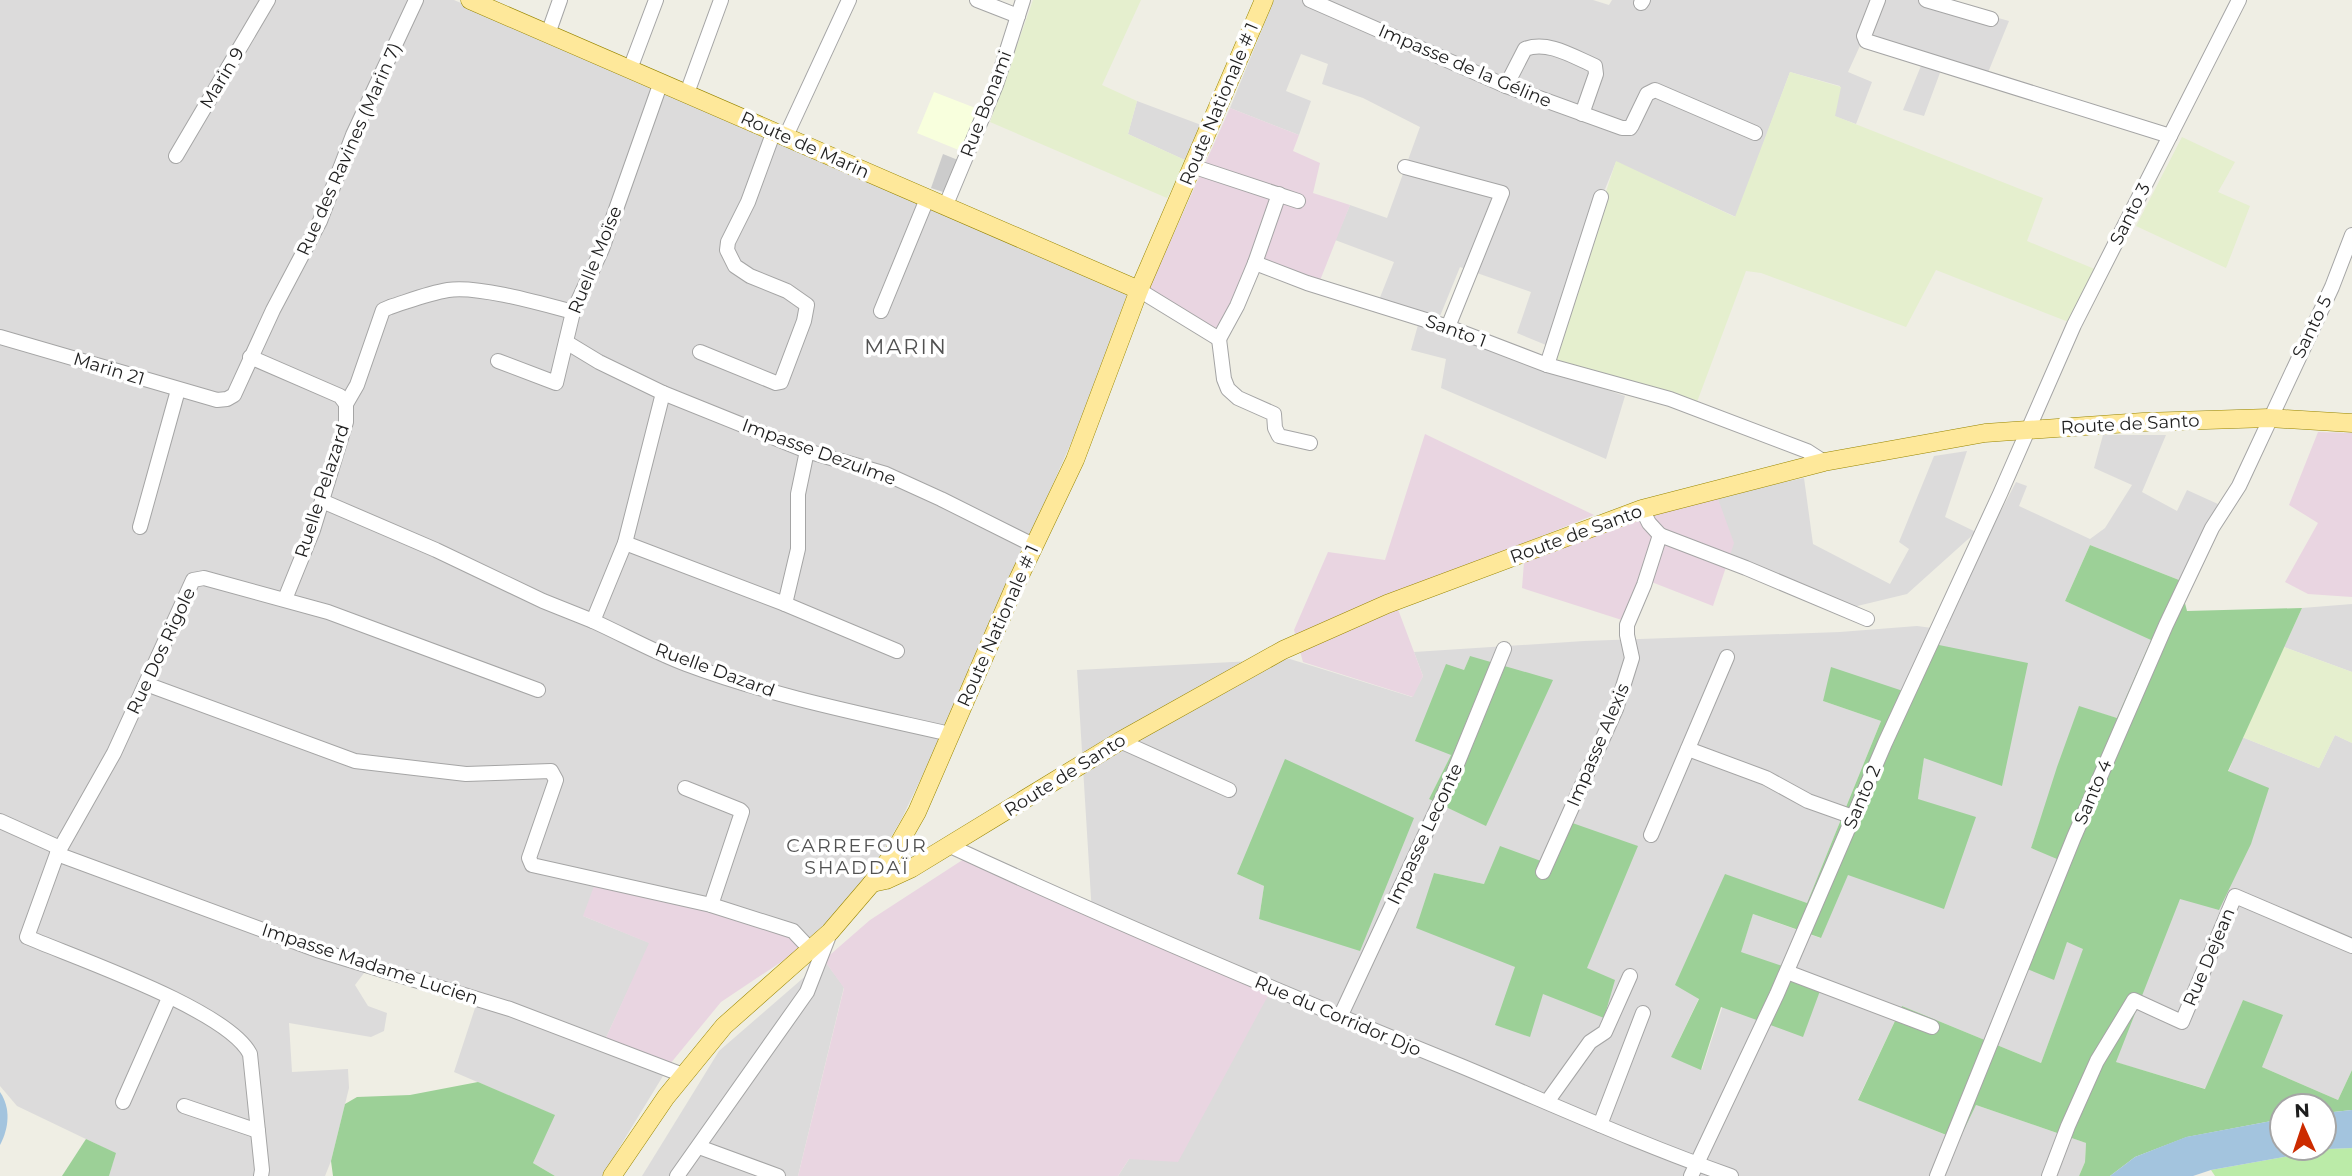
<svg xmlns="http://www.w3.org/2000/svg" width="2352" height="1176" font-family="Montserrat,sans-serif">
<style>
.residential{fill:#dcdbdb;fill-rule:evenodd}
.industrial{fill:#e9d5e1}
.education{fill:#f8ffdd}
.religious{fill:#ccc}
.farmland{fill:#e5efce}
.grass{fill:#bbeba8}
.forest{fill:#9cd097}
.water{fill:#a3c4de}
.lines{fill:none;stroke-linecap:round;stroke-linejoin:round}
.minor-casing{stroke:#a5a5a5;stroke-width:16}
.major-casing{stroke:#988600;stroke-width:19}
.minor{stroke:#fff;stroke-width:14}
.major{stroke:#fee89a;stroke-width:18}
.labels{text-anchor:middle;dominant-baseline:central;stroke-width:7;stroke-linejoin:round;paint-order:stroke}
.street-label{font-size:18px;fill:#1e1e1e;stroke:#fff}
.neighbourhood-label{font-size:19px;letter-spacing:2px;fill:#515151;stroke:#fff}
.quarter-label{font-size:21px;letter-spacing:2px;fill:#515151;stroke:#fff}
</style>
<rect width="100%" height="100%" fill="#efeee4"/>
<g class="residential">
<polygon points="0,0 454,0 1137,294 940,739 901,820 856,897 802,948 583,916 650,943 605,1040 373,961 355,985 368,1006 387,1013 384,1031 371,1037 289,1023 292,1072 348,1069 349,1088 331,1161 325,1176 109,1176 115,1153 17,1106 0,1086"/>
<polygon points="1274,0 1593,0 1609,5 1612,0 1934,0 2009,21 1987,75 1944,62 1924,116 1903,110 1925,56 1864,37 1848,72 1872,82 1856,124 1834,116 1840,86 1790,72 1736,217 1616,162 1576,261 1546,345 1517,333 1531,292 1460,267 1438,321 1379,300 1394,262 1335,240 1350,205 1387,218 1420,127 1363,98 1322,84 1328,64 1301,54 1286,91 1311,101 1299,135 1230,108"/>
<polygon points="1137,101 1204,126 1187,161 1128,134"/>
<polygon points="1418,325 1625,396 1606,459 1441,388 1446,359 1411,350"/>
<path d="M2103,435H2166L2142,492L2177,511L2187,490L2218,504L2179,580L2090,545L2065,601L2151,639L2117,718L2079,707L2031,848L2057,858L2044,903L2067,942L2084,948L2041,1063L1902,1006L1858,1099L1958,1140L1976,1105L2086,1143L2085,1162L2079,1176H1118L1129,1159L1092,914L1077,670L1290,659L1412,697L1423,676L1414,652L1584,641L1840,632L1917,626L1947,630L1946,617L2016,482L2027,486L2019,506L2090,539L2105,528L2132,485L2094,468ZM1470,656L1486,825L1429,799L1451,755L1464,670ZM1915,695L1924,757L1918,799L1847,875L1820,938L1753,914L1702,1069L1671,1057L1699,998L1676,985L1726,875L1807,903L1881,721L1823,701ZM1414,818L1259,919L1264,886L1237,874ZM1541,861L1587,969L1542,994L1515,967L1434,873L1484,884Z"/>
<polygon points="1967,451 1945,517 1976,532 1907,594 1849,608 1729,559 1717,496 1804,478 1813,544 1890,584 1909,549 1899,542 1934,456"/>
<polygon points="2352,604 2352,672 2284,647 2302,608"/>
<polygon points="2335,735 2352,743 2352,1070 2338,1100 2262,1067 2243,1000 2206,1089 2115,1062 2242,737 2319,768"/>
<polygon points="824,960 844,987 798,1176 642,1176 719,1051"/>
<polygon points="477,1002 666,1071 602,1176 555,1176 533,1163 554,1115 454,1072"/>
</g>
<g class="industrial">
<polygon points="1230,108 1299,135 1293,151 1320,163 1313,193 1350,205 1319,283 1254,262 1219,338 1149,289"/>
<polygon points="2318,432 2352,433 2352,597 2308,594 2285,582 2318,523 2289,505"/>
<polygon points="1425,434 1594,515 1393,596 1423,676 1413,697 1303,662 1294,630 1328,552 1385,560"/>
<polygon points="1717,496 1734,543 1713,606 1649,581 1625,621 1522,588 1524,562 1651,515"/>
<polygon points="964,859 1270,992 1178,1162 1129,1159 1118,1176 798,1176 844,988 824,960 870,920"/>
<polygon points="597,878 790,927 802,948 721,1002 670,1064 605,1040 649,943 583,916"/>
</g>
<polygon class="education" points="934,92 978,109 961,151 917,133"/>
<polygon class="religious" points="943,154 958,160 946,193 931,188"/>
<g class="farmland">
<polygon points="1033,0 1141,0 1102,85 1137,101 1128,134 1187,161 1167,198 990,122"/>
<polygon points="1790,72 1841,87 1835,116 2043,198 2027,241 2097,270 2071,323 1936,270 1906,327 1761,273 1746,271 1697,402 1551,361 1616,161 1735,217"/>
<polygon points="2182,137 2235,162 2218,192 2250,206 2226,268 2136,226"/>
<polygon points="2284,647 2352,672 2352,743 2335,735 2319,768 2242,737"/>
</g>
<polygon class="grass" points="2352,1148 2352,1176 2215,1176 2211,1170 2328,1149"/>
<g class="forest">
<polygon points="2090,545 2179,580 2187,611 2302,608 2228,771 2269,788 2251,844 2219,910 2180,899 2116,1062 2205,1089 2243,1000 2283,1015 2262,1067 2338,1100 2352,1070 2352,1110 2324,1113 2324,1106 2282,1106 2282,1119 2187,1137 2135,1157 2110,1176 2079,1176 2085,1162 2086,1143 1976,1105 1959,1140 1858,1100 1902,1006 2041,1063 2083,949 2067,942 2054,980 2015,964 2044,903 2057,859 2031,848 2057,767 2079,706 2117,718 2151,640 2065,601"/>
<polygon points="1934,644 2028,663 2002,786 1924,758 1918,799 1976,817 1944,909 1848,875 1821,938 1753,914 1741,952 1824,980 1803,1037 1721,1007 1701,1070 1671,1057 1699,999 1675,985 1725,874 1807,903 1881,721 1823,701 1831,667 1915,695"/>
<polygon points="1470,656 1553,680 1486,826 1429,799 1451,755 1415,741 1446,664 1464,670"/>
<polygon points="1285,759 1414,818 1360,951 1259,919 1264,886 1237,874"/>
<polygon points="1561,819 1638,846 1587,968 1615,980 1604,1018 1543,994 1530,1037 1495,1025 1515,967 1416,928 1434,873 1484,884 1500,846 1541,861"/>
<polygon points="478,1082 555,1115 533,1163 555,1176 333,1176 331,1161 345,1104 357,1097 410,1095"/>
<polygon points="86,1139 116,1153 109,1176 62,1176"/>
</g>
<g class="water">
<path d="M0,1092C11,1108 9,1128 0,1145Z"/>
<polygon points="2352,1110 2352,1148 2328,1149 2211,1170 2193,1176 2110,1176 2135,1157 2186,1137 2282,1119 2282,1148 2324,1148 2324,1113"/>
</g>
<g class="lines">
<g class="minor-casing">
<g id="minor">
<polyline points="977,0 1018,16"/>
<polyline points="1310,0 1506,86 1622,128 1630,128 1632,125 1647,94 1655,90 1755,133"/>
<polyline points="1878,0 1864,36 1866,41 2170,136"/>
<polyline points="1926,0 1991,19"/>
<polyline points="1641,3 1643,0"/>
<polyline points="548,34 560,0"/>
<polyline points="630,69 656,0"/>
<path d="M1506,86L1525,49C1548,40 1574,57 1595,66L1596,74L1582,114"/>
<polyline points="687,93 721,0"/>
<polyline points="786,136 849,0"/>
<polyline points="176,156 268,0"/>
<polyline points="1192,166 1298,201"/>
<polyline points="1405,167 1502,193 1448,327"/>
<polyline points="945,207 996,85 1023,0"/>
<polyline points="1255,263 1279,194"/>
<polyline points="1139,290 1219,339 1237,306 1255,263 1307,283 1448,327 1547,365 1670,399 1807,451 1824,462"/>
<polyline points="881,311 927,199"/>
<polyline points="0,337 217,400 227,399 234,395 273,310 320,221 353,135 416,0"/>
<polyline points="1219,339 1224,379 1228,389 1238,398 1274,414 1275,428 1279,436 1310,443"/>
<polyline points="566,342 599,362 663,393 807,451 886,474 941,499 1033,545"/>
<polyline points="700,352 776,383 781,382 804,321 807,305 787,291 750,276 735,266 727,250 728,242 748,202 774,131"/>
<polyline points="250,357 340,396 346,404 346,422 313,530 285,599"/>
<polyline points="498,361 556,383 573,312 602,249 661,82"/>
<polyline points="1547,365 1601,197"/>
<path d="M663,393L625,543L593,621C624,635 654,652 686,664C771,696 862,714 950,734"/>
<path d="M346,404L357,385L383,310L390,307C409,301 429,293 448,290C477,285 543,304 573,312"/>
<polyline points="322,501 436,550 543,601 593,621"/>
<polyline points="140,527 178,390"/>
<polyline points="1660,535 1746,568 1867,619"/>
<polyline points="625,543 785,604 897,651"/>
<polyline points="785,604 798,549 798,494 807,451"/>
<polyline points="146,684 355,761 466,774 551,771 556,780 529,858 532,865 711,905 793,931 810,949"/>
<polyline points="1120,741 1229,790"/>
<polyline points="1688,749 1766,778 1808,801 1853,817"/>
<polyline points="685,788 740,810 742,812 711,905"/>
<polyline points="0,821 60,848"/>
<polyline points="1651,835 1727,657"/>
<path d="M950,846C1118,924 1289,996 1461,1066C1550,1103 1639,1144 1731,1176"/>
<polyline points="57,854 317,950 510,1009 683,1075"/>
<polyline points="1543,872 1616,709 1632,658 1627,635 1627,625 1644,585 1660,535 1649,523 1642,509"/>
<polyline points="1787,972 1932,1027"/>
<polyline points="1340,1017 1451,779 1504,649"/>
<polyline points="123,1102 169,998"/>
<polyline points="1547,1102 1590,1042 1605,1032 1630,976"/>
<polyline points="184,1106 258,1131"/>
<polyline points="1600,1125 1643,1013"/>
<polyline points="699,1147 778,1176"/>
<path d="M261,1176L262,1170L250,1054C228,1010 76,958 27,937L57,854L114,753L193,580L204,578L328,612L538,690"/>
<polyline points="677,1176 807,992 830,933"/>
<polyline points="1691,1176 1777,994 1885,743 2000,494 2074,325 2239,0"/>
<polyline points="1937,1176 2074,837 2166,625 2212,528 2239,486 2332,287 2352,235"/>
<polyline points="2049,1176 2068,1126 2097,1061 2134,1000 2182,1022 2235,896 2352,946"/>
</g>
</g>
<g class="major-casing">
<g id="major">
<polyline points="470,0 1139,290"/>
<polyline points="872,883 886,880 912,868 1120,741 1283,650 1387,604 1642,509 1824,462 1985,433 2143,422 2269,418 2352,423"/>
<polyline points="612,1176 666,1097 724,1026 830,932 872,883 893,854 917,812 1014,588 1075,460 1139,290 1264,0"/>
</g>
</g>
<use href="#minor" class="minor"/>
<use href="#major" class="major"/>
</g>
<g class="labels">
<g class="street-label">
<text transform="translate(1465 66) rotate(23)">Impasse de la Géline</text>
<text transform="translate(222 78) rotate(-59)">Marin 9</text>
<text transform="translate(986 104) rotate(-69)">Rue Bonami</text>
<text transform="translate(1219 104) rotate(-67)">Route Nationale # 1</text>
<text transform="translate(805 145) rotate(24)">Route de Marin</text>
<text transform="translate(349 149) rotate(-66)">Rue des Ravines (Marin 7)</text>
<text transform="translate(2130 214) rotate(-63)">Santo 3</text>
<text transform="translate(595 260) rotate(-68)">Ruelle Moïse</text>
<text transform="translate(2312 327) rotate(-64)">Santo 5</text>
<text transform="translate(1456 331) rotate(20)">Santo 1</text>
<text transform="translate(109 369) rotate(17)">Marin 21</text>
<text transform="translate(2130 424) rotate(-3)">Route de Santo</text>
<text transform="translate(819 452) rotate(20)">Impasse Dezulme</text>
<text transform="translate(322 491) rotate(-72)">Ruelle Pelazard</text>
<text transform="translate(1576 534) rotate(-20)">Route de Santo</text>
<text transform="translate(998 626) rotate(-66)">Route Nationale # 1</text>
<text transform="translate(161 651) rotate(-65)">Rue Dos Rigole</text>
<text transform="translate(715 670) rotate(20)">Ruelle Dazard</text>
<text transform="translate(1598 745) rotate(-67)">Impasse Alexis</text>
<text transform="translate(1065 775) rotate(-32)">Route de Santo</text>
<text transform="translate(2093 792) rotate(-67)">Santo 4</text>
<text transform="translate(1862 797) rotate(-67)">Santo 2</text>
<text transform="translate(1425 834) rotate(-65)">Impasse Leconte</text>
<text transform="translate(2209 957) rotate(-67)">Rue Dejean</text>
<text transform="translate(370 964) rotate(18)">Impasse Madame Lucien</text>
<text transform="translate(1338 1016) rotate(23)">Rue du Corridor Djo</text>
</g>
<g class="neighbourhood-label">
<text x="857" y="845">CARREFOUR<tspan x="857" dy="22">SHADDAÏ</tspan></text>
</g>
<g class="quarter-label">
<text x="906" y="346">MARIN</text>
</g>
</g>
<g transform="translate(2303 1127) rotate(357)"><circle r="33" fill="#ffffff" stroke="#a5a5a5" stroke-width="2"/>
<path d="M0-5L12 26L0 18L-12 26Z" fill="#cc2b00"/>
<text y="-10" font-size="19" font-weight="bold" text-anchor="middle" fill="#1e1e1e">N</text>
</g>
</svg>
